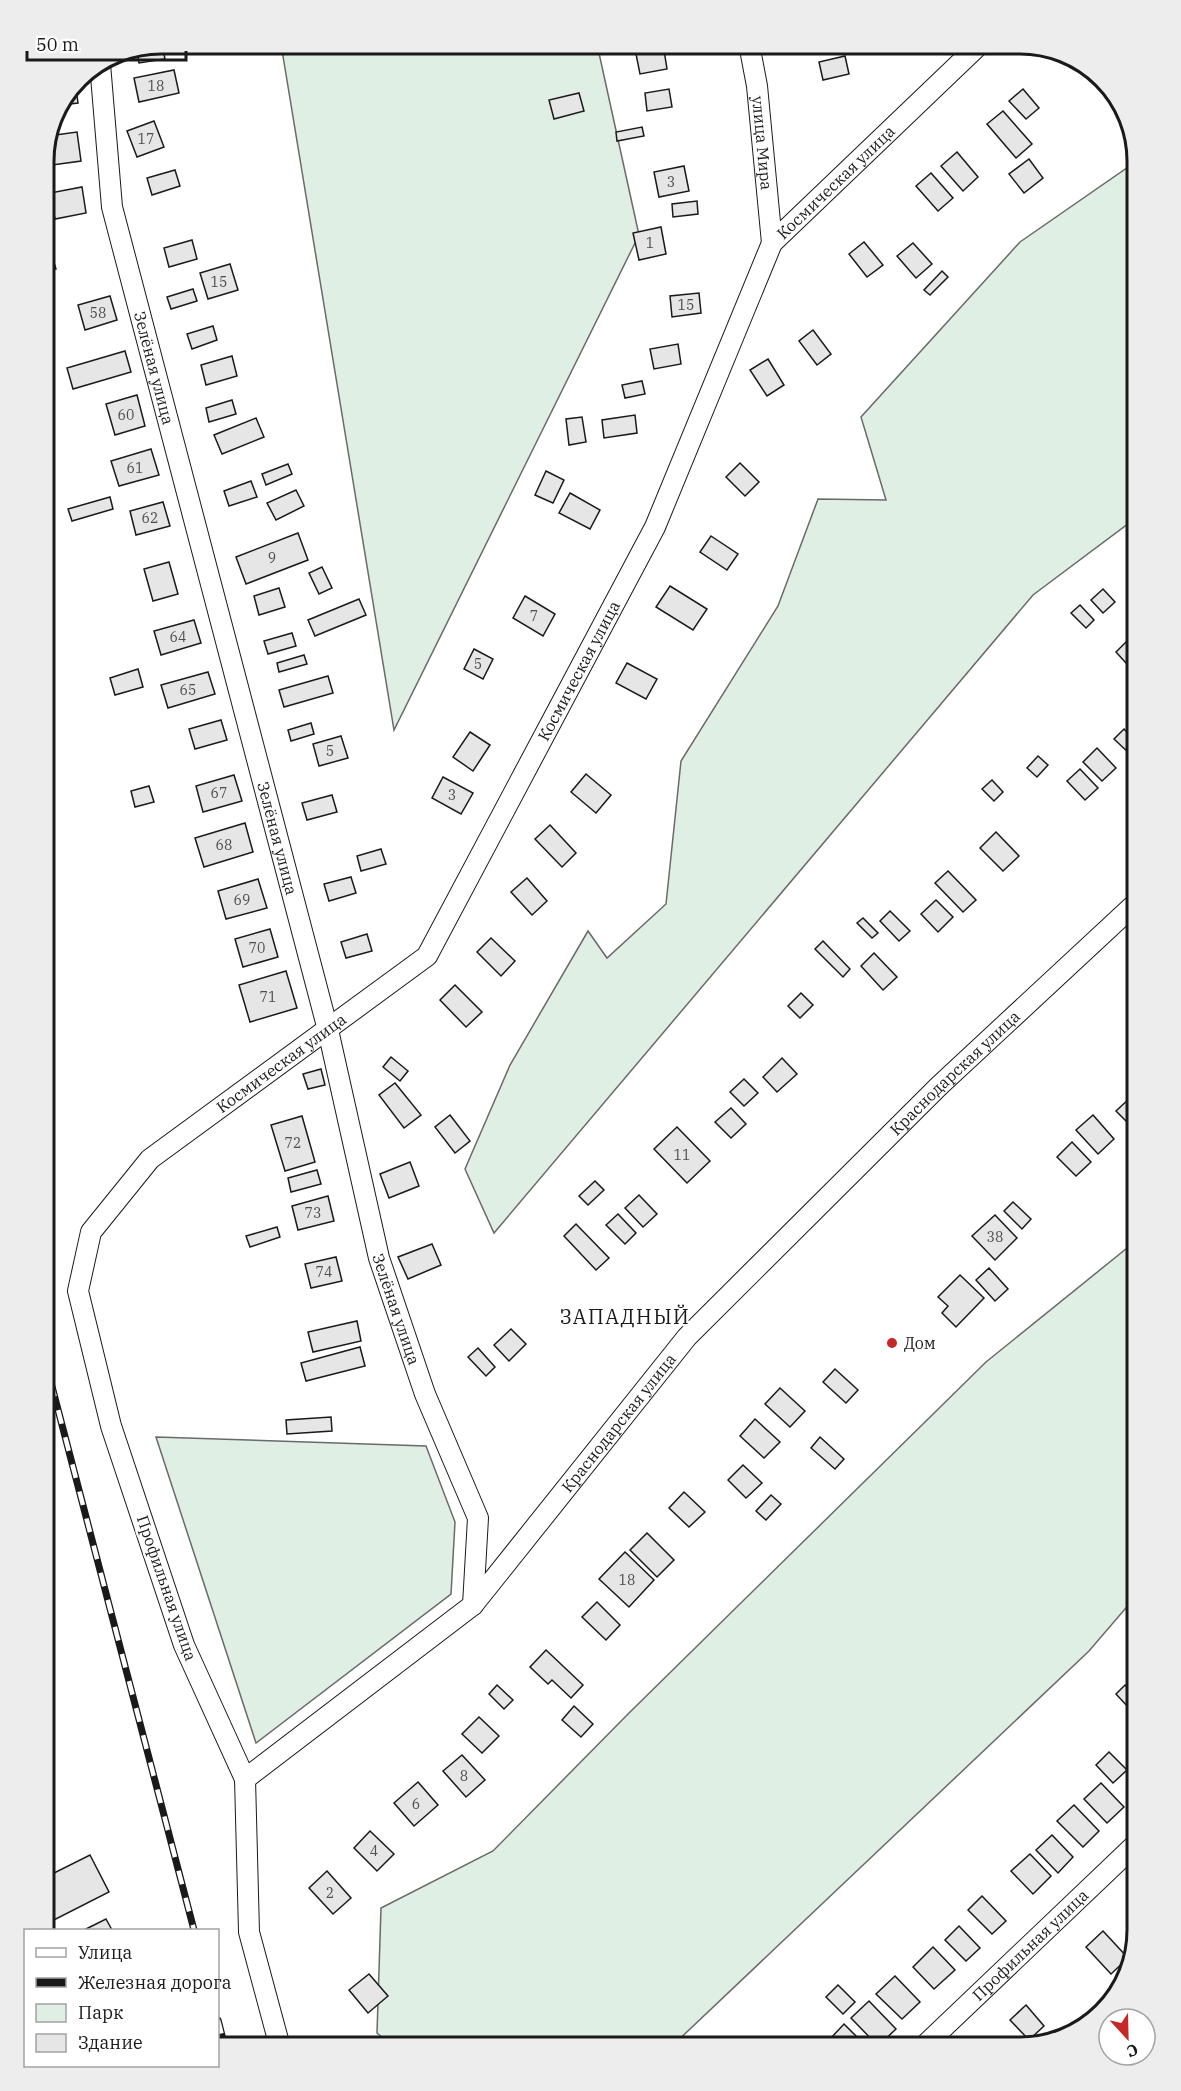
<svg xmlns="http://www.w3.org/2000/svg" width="1181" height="2091" font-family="'IBM Plex Serif',serif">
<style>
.green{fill:#e0efe3;stroke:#6a6a6a;stroke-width:1.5}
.building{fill:#e6e6e6;stroke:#1a1a1a;stroke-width:1.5}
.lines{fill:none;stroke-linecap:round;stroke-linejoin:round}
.street-casing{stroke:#1a1a1a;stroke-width:22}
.street{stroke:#fff;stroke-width:20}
.rail-casing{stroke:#1a1a1a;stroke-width:7}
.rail{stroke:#fff;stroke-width:4.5;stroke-dasharray:14;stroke-linecap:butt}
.poi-dot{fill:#c62828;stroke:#fff;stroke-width:2}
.labels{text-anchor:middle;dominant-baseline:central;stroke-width:4.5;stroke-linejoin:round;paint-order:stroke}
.number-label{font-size:14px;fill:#4d4d4d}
.street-label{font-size:16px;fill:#1a1a1a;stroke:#fff}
.poi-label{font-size:16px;fill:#1a1a1a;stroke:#fff;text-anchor:start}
.quarter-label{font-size:20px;letter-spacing:1.5px;fill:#1a1a1a;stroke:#fff}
.rim{fill:none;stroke:#1a1a1a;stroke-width:3}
</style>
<rect width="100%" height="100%" fill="#fff"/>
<g class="green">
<polygon points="281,44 597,44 639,235 394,730"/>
<polygon points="1137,161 1137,517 1033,595 494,1233 465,1169 510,1065 588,931 607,958 666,904 681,761 778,606 818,499 886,500 861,417 1020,242"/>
<polygon points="1137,1240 1137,1595 1089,1651 671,2047 393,2047 377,2033 381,1908 493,1851 629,1713 986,1362"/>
<polygon points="156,1437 426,1446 455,1522 451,1594 256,1743"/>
</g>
<g class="building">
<polygon points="162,44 165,59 139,63 136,48"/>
<polygon points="634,44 663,44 667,69 640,74"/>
<polygon points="845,56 849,74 823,80 819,62"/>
<polygon points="174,70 179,93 139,102 134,78"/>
<polygon points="75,82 78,103 60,105"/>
<polygon points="669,89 672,107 647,111 645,93"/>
<polygon points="1023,89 1039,108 1026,119 1009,101"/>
<polygon points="579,93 584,111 554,119 549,100"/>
<polygon points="1003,111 1032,144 1016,158 987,124"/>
<polygon points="154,121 164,147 137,157 127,131"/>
<polygon points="642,127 644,136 617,141 616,132"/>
<polygon points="77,132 81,161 45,166 44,154 48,136"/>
<polygon points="957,152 978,177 963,191 941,166"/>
<polygon points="1029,159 1043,178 1024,193 1009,174"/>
<polygon points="684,166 689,191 659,197 654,172"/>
<polygon points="175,170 180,186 152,195 147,178"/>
<polygon points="931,173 953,198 938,211 916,186"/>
<polygon points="82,187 86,213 55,219 50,193"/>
<polygon points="697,201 698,214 673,217 672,204"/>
<polygon points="661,227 666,254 639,260 633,233"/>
<polygon points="46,236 56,269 44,272 44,237"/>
<polygon points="192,240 197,259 169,267 164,248"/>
<polygon points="864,242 883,265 867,277 849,254"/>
<polygon points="913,243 932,264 916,278 897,256"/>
<polygon points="230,264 238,290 208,299 200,273"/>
<polygon points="942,271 948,277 930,295 924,290"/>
<polygon points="193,289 197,301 171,309 167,297"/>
<polygon points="699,293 701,313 672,317 670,296"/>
<polygon points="110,296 117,320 85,330 78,305"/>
<polygon points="213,326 217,340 192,349 187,334"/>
<polygon points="813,330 831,354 817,365 799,341"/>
<polygon points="678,344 681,364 654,369 650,349"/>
<polygon points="125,351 131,372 73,389 67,368"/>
<polygon points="232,356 237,376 206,385 201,365"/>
<polygon points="768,359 784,385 767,396 750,370"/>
<polygon points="642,381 645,394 625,398 622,385"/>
<polygon points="137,395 145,426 115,435 106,404"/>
<polygon points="232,400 236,414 209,422 206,408"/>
<polygon points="635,415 637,433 604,438 602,420"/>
<polygon points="582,417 586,442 569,445 566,419"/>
<polygon points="256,418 264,437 222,454 214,435"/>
<polygon points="151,449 159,475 119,486 111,461"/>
<polygon points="740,463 759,482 745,496 726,477"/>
<polygon points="288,464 292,474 266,485 262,474"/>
<polygon points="546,471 564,480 553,503 535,495"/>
<polygon points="251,481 257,497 229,506 224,491"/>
<polygon points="296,490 304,506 276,520 267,503"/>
<polygon points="570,493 600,510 590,529 559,513"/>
<polygon points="110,497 113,509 72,521 68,509"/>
<polygon points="163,502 170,526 136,535 130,511"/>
<polygon points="298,533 308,560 246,584 236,557"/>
<polygon points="711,536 738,554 727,570 700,552"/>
<polygon points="169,562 178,594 153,601 144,569"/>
<polygon points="322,567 332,588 319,594 309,573"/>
<polygon points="670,586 707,609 693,630 656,607"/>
<polygon points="279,588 285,607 259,615 254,596"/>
<polygon points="1103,589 1115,602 1103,613 1091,600"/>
<polygon points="525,596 555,614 543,636 513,618"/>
<polygon points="359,599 366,615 315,636 308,620"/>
<polygon points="1080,605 1094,620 1086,628 1071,613"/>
<polygon points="194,620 201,643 161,655 154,631"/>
<polygon points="292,633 296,646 268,654 264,641"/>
<polygon points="1129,639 1137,648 1137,675 1116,652"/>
<polygon points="474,649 493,659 483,679 464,669"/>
<polygon points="304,655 307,664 279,672 277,663"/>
<polygon points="627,663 657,679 646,699 616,683"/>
<polygon points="138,669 143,687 115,695 110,678"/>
<polygon points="208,672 215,694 168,708 161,685"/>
<polygon points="328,676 333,693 284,707 279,690"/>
<polygon points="221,720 227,740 195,749 189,729"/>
<polygon points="311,723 314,734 291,741 288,730"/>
<polygon points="1124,729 1137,743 1137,747 1130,754 1114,739"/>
<polygon points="470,732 490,745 473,771 453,757"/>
<polygon points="341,736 348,758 319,766 313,744"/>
<polygon points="1097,748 1116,768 1102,781 1083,762"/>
<polygon points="1038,756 1048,765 1037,777 1027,768"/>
<polygon points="1080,769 1098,788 1085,800 1067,781"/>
<polygon points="586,774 611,795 596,813 571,792"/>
<polygon points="234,775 242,801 203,812 196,786"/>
<polygon points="443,777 473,793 461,814 432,798"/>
<polygon points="992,780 1003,792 994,801 982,789"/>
<polygon points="149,786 154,802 135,807 131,791"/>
<polygon points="332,795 337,812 307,820 302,803"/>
<polygon points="245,823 253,852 204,867 195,838"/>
<polygon points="550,825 576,853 562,867 535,839"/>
<polygon points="996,832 1019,856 1003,871 980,848"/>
<polygon points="381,849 386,864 361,871 357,856"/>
<polygon points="948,871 976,900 963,912 935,883"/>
<polygon points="351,877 356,893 329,901 324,884"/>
<polygon points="527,878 547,901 532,915 511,892"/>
<polygon points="258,879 267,908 226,919 218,891"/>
<polygon points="936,900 953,917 938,932 921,914"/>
<polygon points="890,911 910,931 899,941 880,921"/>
<polygon points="863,918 878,933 872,938 857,923"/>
<polygon points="270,929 278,957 243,967 235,939"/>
<polygon points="367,934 372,951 346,958 341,942"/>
<polygon points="491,938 515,961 501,976 477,952"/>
<polygon points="823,941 850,969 843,977 815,949"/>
<polygon points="874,953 897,977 883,990 861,966"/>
<polygon points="286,971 297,1008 250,1022 239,985"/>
<polygon points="455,985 482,1012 466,1027 440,1000"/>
<polygon points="801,993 813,1005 800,1018 788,1006"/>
<polygon points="391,1057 408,1071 400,1081 383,1067"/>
<polygon points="782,1058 797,1074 777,1092 763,1077"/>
<polygon points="321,1069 325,1085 308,1089 303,1074"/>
<polygon points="744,1079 758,1093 744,1106 730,1092"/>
<polygon points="395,1083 421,1115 404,1128 379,1095"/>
<polygon points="1131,1097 1137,1103 1137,1132 1116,1111"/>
<polygon points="731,1108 746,1124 731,1138 715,1122"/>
<polygon points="450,1115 470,1141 455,1153 435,1127"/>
<polygon points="1093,1115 1114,1139 1098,1154 1076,1130"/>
<polygon points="302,1116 315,1162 285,1171 271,1125"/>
<polygon points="677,1127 710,1161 687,1183 654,1149"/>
<polygon points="1072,1142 1091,1162 1076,1176 1057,1157"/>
<polygon points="410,1162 419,1186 389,1198 380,1174"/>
<polygon points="317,1170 321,1184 291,1192 288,1178"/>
<polygon points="595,1181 604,1190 588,1205 579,1196"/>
<polygon points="639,1195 657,1214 643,1227 625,1208"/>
<polygon points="328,1196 334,1221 298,1230 292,1206"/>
<polygon points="1013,1202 1031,1219 1022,1229 1004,1211"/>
<polygon points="618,1214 636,1233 625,1244 606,1225"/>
<polygon points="995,1215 1017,1238 995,1260 972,1236"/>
<polygon points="576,1224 609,1258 596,1270 564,1236"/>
<polygon points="277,1227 280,1237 250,1247 246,1236"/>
<polygon points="432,1244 441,1265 408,1279 398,1257"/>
<polygon points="336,1257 342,1281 311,1288 305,1264"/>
<polygon points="989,1268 1008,1289 995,1301 976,1280"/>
<polygon points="960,1275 984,1298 956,1327 942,1313 948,1306 938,1297"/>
<polygon points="357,1321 361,1341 313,1352 308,1332"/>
<polygon points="511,1329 526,1344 509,1361 494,1345"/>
<polygon points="360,1347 365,1366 306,1381 301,1363"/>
<polygon points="478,1348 495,1367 486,1376 468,1357"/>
<polygon points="835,1369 858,1390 846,1403 823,1382"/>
<polygon points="780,1388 805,1411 790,1427 765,1404"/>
<polygon points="331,1417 332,1431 287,1434 286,1420"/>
<polygon points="755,1419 780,1442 764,1458 740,1436"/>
<polygon points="820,1437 844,1459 835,1469 811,1448"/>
<polygon points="743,1465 762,1483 746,1498 728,1480"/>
<polygon points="684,1492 705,1512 689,1527 669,1508"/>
<polygon points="771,1495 781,1504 766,1520 756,1511"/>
<polygon points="647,1533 674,1560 657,1577 630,1550"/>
<polygon points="625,1552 654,1580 629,1607 599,1579"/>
<polygon points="597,1602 620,1625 606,1640 582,1617"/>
<polygon points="546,1650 583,1685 571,1698 552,1680 548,1684 530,1667"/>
<polygon points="497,1685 513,1700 504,1709 489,1694"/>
<polygon points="1125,1685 1137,1698 1128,1707 1116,1694"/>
<polygon points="574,1706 593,1724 581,1737 562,1720"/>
<polygon points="479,1717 499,1736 482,1753 462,1734"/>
<polygon points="1109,1752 1127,1770 1113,1783 1096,1765"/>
<polygon points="462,1755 485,1780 466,1797 443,1771"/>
<polygon points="418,1782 438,1805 414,1826 394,1803"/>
<polygon points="1101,1783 1124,1807 1107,1823 1084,1799"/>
<polygon points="1074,1805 1099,1831 1083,1847 1057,1821"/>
<polygon points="370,1831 394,1854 377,1871 354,1848"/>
<polygon points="1052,1835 1073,1857 1058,1873 1036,1850"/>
<polygon points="1030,1854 1051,1876 1033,1894 1011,1871"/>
<polygon points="90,1855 109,1892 44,1925 44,1878"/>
<polygon points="327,1871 351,1898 333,1914 309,1888"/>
<polygon points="982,1896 1006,1921 992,1934 968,1910"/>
<polygon points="106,1919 112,1930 84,1930"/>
<polygon points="959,1926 980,1948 966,1961 945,1940"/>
<polygon points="1103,1931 1128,1958 1111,1974 1086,1947"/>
<polygon points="933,1947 955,1970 934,1989 913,1967"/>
<polygon points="369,1974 388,1996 368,2013 349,1990"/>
<polygon points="895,1976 920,2002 902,2019 876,1994"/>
<polygon points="838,1985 855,2002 843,2014 826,1997"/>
<polygon points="869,2001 896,2029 878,2046 851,2018"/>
<polygon points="1026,2005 1044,2026 1029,2040 1010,2020"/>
<polygon points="844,2024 867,2047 838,2047 830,2039"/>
</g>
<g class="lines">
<g class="street-casing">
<g id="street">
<path id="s1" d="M749,44L757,86L772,243"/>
<path id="s2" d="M100,64L112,207L328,1030L379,1258L425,1394L478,1518L473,1605"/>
<path id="s3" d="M245,1779L473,1605L687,1337L939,1086L1137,902"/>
<path id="s4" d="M280,2047L249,1932L245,1779L184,1645L111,1426L78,1291L91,1232L150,1159L427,956L655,527L772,243L980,44"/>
<path id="s5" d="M923,2047L1137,1843"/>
</g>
</g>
<use href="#street" class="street"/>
<g class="rail-casing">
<g id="rail">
<polyline points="44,1356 194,1930"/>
<polyline points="218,2020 225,2047"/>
</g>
</g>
<use href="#rail" class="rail"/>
</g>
<circle class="poi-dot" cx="892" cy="1343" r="6"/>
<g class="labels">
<g class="number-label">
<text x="156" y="86">18</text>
<text x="146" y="139">17</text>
<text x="671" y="182">3</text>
<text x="650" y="243">1</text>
<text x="219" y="282">15</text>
<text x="686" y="305">15</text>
<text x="98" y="313">58</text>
<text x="126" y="415">60</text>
<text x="135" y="468">61</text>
<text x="150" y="518">62</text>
<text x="272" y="558">9</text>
<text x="534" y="616">7</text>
<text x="178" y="637">64</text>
<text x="478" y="664">5</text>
<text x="188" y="690">65</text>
<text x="330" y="751">5</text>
<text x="219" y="793">67</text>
<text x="452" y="795">3</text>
<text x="224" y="845">68</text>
<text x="242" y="900">69</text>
<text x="257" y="948">70</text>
<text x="268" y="997">71</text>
<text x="293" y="1143">72</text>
<text x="682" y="1155">11</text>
<text x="313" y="1213">73</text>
<text x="995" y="1237">38</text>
<text x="324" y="1272">74</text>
<text x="627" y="1580">18</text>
<text x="464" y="1776">8</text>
<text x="416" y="1804">6</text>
<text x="374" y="1851">4</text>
<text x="330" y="1893">2</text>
</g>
<g class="street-label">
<text stroke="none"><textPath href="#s1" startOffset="100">улица Мира</textPath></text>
<text stroke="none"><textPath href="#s4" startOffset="2168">Космическая улица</textPath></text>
<text stroke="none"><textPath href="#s2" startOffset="310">Зелёная улица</textPath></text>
<text stroke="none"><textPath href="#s4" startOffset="1610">Космическая улица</textPath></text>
<text stroke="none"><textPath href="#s2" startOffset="796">Зелёная улица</textPath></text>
<text stroke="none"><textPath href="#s4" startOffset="1106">Космическая улица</textPath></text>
<text stroke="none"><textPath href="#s3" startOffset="1006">Краснодарская улица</textPath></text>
<text stroke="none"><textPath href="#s2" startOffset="1282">Зелёная улица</textPath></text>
<text stroke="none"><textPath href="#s3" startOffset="520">Краснодарская улица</textPath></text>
<text transform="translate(167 1588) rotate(71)">Профильная улица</text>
<text stroke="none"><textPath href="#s5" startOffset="148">Профильная улица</textPath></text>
</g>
<g class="poi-label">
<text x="904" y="1343">Дом</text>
</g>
<g class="quarter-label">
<text x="625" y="1316">ЗАПАДНЫЙ</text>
</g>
</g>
<path d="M0 0H1181V2091H0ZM161 54H1020A107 107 0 0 1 1127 161V1930A107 107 0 0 1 1020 2037H161A107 107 0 0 1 54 1930V161A107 107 0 0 1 161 54Z" fill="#ededed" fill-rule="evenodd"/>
<path class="rim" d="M161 54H1020A107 107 0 0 1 1127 161V1930A107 107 0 0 1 1020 2037H161A107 107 0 0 1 54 1930V161A107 107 0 0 1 161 54Z"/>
<rect x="24" y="1929" width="195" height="138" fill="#ffffff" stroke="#a3a3a3" stroke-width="1.5"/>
<rect x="36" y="1948" width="30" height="9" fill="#ffffff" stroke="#a3a3a3" stroke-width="1.5"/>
<text x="78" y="1959" font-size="18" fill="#1a1a1a">Улица</text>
<rect x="36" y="1978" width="30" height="9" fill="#1a1a1a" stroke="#a3a3a3" stroke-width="1.5"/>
<text x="78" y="1989" font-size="18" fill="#1a1a1a">Железная дорога</text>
<rect x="36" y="2004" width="30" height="18" fill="#e0efe3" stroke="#a3a3a3" stroke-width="1.5"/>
<text x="78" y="2019" font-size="18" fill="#1a1a1a">Парк</text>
<rect x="36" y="2034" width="30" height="18" fill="#e6e6e6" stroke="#a3a3a3" stroke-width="1.5"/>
<text x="78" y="2049" font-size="18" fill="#1a1a1a">Здание</text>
<g transform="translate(1127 2037) rotate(158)"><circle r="28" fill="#ffffff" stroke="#a3a3a3" stroke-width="1.5"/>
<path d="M0-4.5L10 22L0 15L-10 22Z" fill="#c62828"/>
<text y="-9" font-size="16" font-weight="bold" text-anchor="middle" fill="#1a1a1a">С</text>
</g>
<path d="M27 51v9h159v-9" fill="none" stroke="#1a1a1a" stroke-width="3"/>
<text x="36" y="51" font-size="18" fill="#1a1a1a" stroke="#ffffff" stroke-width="4.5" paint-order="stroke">50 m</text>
</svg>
